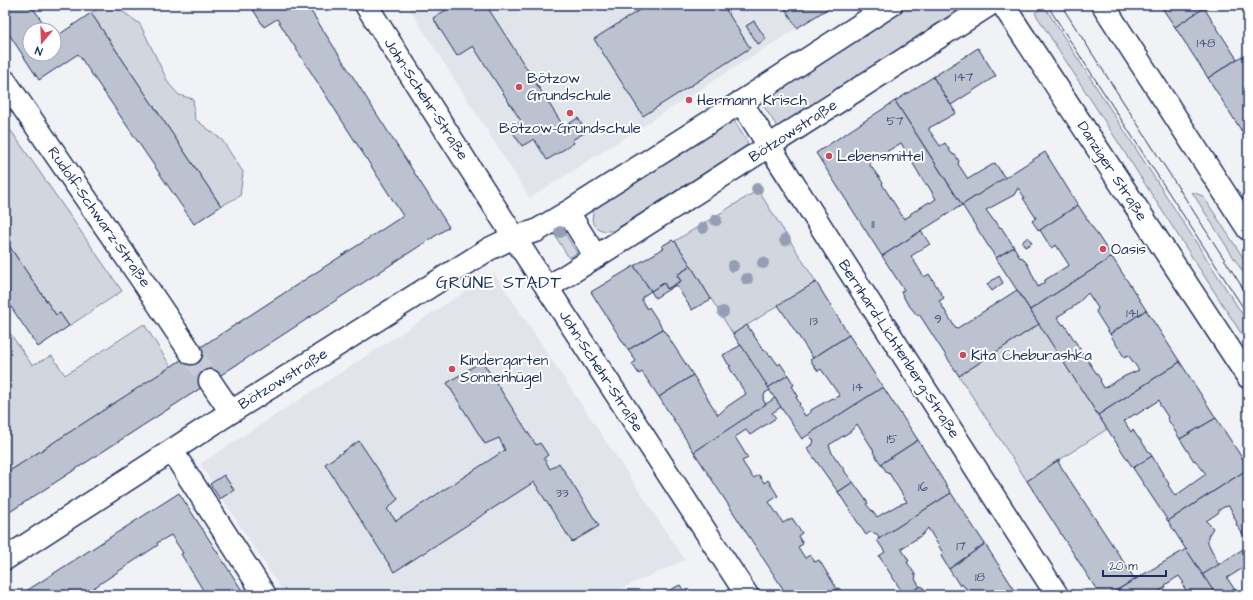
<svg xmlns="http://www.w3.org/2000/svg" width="1253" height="600" font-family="'Architects Daughter',sans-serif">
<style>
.built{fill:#e1e4ea}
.green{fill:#d2d6df;stroke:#76829e}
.building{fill:#bcc2d0;stroke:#1b2f5e;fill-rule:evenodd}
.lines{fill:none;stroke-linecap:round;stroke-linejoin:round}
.street-tunnel{stroke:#c6cbd7;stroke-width:22;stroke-dasharray:22 11;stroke-linecap:butt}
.street-casing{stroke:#1b2f5e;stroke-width:25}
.primary-casing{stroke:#1b2f5e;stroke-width:25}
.street{stroke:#fff;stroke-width:22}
.primary{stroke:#fff;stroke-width:22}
.tram{stroke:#1b2f5e;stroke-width:1}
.tree{fill:#959eb4}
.poi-dot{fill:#d1495b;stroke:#fff;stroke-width:1.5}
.labels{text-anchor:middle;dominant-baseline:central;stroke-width:4;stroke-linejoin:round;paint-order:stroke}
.number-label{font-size:13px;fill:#43547a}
.poi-label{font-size:15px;fill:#1b2f5e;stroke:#fff;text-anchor:start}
.street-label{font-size:15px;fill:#1b2f5e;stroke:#fff}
.quarter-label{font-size:17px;letter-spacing:1px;fill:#1b2f5e;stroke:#fff}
</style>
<rect width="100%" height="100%" fill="#f1f2f5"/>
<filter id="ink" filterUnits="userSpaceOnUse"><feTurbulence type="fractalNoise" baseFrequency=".025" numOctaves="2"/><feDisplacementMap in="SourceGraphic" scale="8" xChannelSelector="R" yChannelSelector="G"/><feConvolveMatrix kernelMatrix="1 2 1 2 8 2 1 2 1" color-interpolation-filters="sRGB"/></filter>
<g filter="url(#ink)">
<g class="built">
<polygon points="407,5 783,5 797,28 530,198"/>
<polygon points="494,273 685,560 607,595 285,595 200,464"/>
</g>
<g class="green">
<polygon points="105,5 111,5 122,11 140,24 169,84 179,95 193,99 195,119 222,140 243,172 240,196 221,206 91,13"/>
<polygon points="908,5 952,5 956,11 778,128 761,102"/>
<polygon points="1044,6 1248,323 1248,344 1035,13"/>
<path d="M731,119L734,120L747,142L748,144L746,146L613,231C609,231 605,231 602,230C587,226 592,211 599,203Z"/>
<polygon points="5,122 122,291 69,326 60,313 56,315 5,240"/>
<polygon points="758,190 816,282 733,334 675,241"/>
<polygon points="1192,192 1203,196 1248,265 1248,280"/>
<polygon points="561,227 577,253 569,258 553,232"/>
<polygon points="144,324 171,367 5,474 5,326 32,365 52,356 65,375"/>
<polygon points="1039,324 1107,429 1027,481 959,376"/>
</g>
<g class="building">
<polygon points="5,5 31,5 48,30 30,30 30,54 54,54 54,38 91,13 221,206 194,224 78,54 39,80 5,28"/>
<polygon points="250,5 307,5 449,227 5,515 5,474 403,216 277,19 264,27"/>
<polygon points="447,5 486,5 564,127 578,118 586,132 572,140 574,143 547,160 534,139 522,146 510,128 521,121 473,46 457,56 433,18 449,8"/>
<polygon points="647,5 723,5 750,48 643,116 594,39"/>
<polygon points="783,5 831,5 832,6 797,28"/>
<polygon points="1160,5 1202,5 1204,8 1175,27"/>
<polygon points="1204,8 1237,59 1208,78 1175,27"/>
<polygon points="754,21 766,39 758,44 746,26"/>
<polygon points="978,48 996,76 951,105 933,77"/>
<polygon points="1242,56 1248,65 1248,126 1241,130 1208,78"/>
<polygon points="933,77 956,113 929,128 929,130 940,146 945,143 952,154 955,155 959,161 958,164 968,179 995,163 1005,178 962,205 895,101"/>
<path d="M895,101L962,205L882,256L816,153ZM901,143L925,184H927L936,199L930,203L929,202L910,214L911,215L904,219L882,184L883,183L870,165L871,161Z"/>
<polygon points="1248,126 1248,141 1241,130"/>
<polygon points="1045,152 1078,205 1039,231 1032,221 1036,218 1023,198 1025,198 1018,188 1014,195 986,210 994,221 995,220 1000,228 1001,227 1014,247 996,258 962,205"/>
<polygon points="1078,205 1112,257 1030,310 996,258 1014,247 1020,258 1022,257 1028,265 1038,287 1045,282 1045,280 1069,265 1056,245 1051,248 1040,230"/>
<polygon points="921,231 930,244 911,256 924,277 929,274 944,298 939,301 956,329 1017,290 1039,324 959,376 919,314 917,315 907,303 901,292 904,290 882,256"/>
<polygon points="1028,237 1032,243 1025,247 1022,242"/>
<polygon points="5,240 56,315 60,313 69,326 38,347 5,298"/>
<polygon points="672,240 674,242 675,241 691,266 677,275 681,281 667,289 664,283 651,291 634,266 664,248 662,246"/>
<polygon points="1112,257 1146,310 1110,334 1096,312 1098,308 1088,293 1076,305 1057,317 1063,325 1064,324 1082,352 1064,363 1030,310"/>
<polygon points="634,266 651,291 642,297 642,301 647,309 649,307 663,329 628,350 591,292"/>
<polygon points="691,266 711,299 692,310 676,285 655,298 651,291 664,283 667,289 681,281 677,275"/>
<polygon points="999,276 1003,283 992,291 987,284"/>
<polygon points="816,282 849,335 813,358 778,305"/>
<polygon points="1146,310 1180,362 1098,415 1064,363 1082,352 1101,380 1100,381 1104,388 1125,376 1139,370 1128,355 1124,357 1110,334"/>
<polygon points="747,325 764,351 766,350 770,356 771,355 778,365 780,363 788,375 768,388 733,334"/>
<polygon points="663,329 693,375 659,397 642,372 639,374 632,364 636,361 628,350"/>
<polygon points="849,335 883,387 802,439 768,388 788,375 794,385 792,386 798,396 796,397 800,404 799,405 805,416 811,412 811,410 832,398 833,399 840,396 821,369 818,371 810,360"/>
<polygon points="741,345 770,390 765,393 763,399 766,405 694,452 659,397 693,375 718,415 728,406 746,394 729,367 731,366 728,364 723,355"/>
<polygon points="482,361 536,445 540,443 548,455 544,458 550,469 559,463 599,526 572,542 534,482 394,572 325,464 359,441 398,499 387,509 396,521 505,450 499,438 485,444 447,383"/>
<polygon points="1180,362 1216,418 1180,439 1167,418 1168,417 1160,405 1159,400 1136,415 1135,414 1124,421 1131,432 1133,430 1138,438 1139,438 1152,456 1133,468 1098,415"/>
<polygon points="883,387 918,440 881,464 873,452 874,451 857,424 851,431 829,445 832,453 845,471 845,472 853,482 838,492 807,448 811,445 812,446 814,440 812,439 809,434"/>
<polygon points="775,398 781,407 772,413 776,418 750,435 746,430 735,437 748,458 742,461 753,478 759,475 764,483 768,480 778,496 769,502 783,523 792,518 802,533 798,536 803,544 798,547 805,558 810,555 815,562 819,560 837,589 828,595 787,595 694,452"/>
<polygon points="1216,418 1248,467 1248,469 1168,521 1133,468 1152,456 1164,476 1169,484 1168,485 1175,496 1206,474 1195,460 1194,461 1180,439"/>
<polygon points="918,440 951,493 879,539 877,534 870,532 866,535 838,492 853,482 868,503 866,504 877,517 898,505 907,502 889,473 888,474 881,464"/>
<polygon points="1060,459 1061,460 1058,462 1134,578 1137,577 1137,578 1109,595 1100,595 1027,481"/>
<polygon points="1248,469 1248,542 1236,524 1237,523 1234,517 1234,515 1229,506 1224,507 1219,510 1218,513 1206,521 1213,528 1208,536 1208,543 1219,565 1202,575 1168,521"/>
<polygon points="224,475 234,490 220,499 210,484"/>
<polygon points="179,493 245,595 206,595 181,554 183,553 171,535 157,543 158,545 83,595 20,595"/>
<polygon points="951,493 985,544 949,569 941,556 943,553 928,528 922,535 902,548 902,550 909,561 907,562 916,576 915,579 920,587 904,595 879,556 885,552 877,540"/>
<polygon points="985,544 1018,595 971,595 965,587 964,587 962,584 960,586 949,569"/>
<polygon points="1248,546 1248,565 1227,578 1237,593 1241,595 1216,595 1202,575"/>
<polygon points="1186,549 1216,595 1189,595 1182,584 1184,583 1179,576 1165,585 1166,587 1154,594 1153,592 1149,595 1109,595"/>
<polygon points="680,585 687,595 660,595"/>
<polygon points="922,586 928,595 906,595 920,587"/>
<polygon points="839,588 844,595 828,595 837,589"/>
</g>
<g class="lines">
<polyline class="street-tunnel" points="191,353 210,381"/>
<g class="street-casing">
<g id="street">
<polyline points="366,5 514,237 747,595"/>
<polyline points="5,81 142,280 191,353"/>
<polyline points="741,102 1057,595"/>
<polyline points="568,212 596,257"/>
<polyline points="547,288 989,5"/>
<polyline points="210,381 231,412"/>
<polyline points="172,451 265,595"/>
<polyline points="5,559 231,412 489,249 514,237 536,231 568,212 741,102 891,5"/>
</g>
</g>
<g class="primary-casing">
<g id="primary">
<polyline points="1003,5 1248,377"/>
<polyline points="1103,5 1248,229"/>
</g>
</g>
<use href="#street" class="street"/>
<use href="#primary" class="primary"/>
<g class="tram">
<polyline points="1047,5 1248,315"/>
<polyline points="1061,5 1248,296"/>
</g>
</g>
<g class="tree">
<circle cx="757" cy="189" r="6"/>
<circle cx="716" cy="220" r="6"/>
<circle cx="703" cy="228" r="6"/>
<circle cx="560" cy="232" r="6"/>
<circle cx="785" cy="240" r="6"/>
<circle cx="763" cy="263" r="6"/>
<circle cx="733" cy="266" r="6"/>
<circle cx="747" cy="279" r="6"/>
<circle cx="723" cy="312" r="6"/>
</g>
</g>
<g class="poi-dot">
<circle cx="519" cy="87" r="4"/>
<circle cx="689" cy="100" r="4"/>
<circle cx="570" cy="113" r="4"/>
<circle cx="829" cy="156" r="4"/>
<circle cx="1103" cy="249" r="4"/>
<circle cx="963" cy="355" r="4"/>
<circle cx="452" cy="369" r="4"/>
</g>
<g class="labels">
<g class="number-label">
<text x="1206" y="43">148</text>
<text x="964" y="77">147</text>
<text x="895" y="121">57</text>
<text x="873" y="224">11</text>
<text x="1132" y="313">141</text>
<text x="938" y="319">9</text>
<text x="814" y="321">13</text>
<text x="858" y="387">14</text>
<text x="892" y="439">15</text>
<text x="923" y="487">16</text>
<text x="562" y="493">33</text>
<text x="961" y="546">17</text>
<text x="980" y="577">18</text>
</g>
<g class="poi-label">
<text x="527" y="78">Bötzow<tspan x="527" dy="17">Grundschule</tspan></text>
<text x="697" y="100">Hermann Krisch</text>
<text x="570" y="128" text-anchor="middle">Bötzow-Grundschule</text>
<text x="837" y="156">Lebensmittel</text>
<text x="1111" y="249">Oasis</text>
<text x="971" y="355">Kita Cheburashka</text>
<text x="460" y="360">Kindergarten<tspan x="460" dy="17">Sonnenhügel</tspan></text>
</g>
<g class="street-label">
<text transform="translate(426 99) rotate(57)">John-Schehr-Straße</text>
<text transform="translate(793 131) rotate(-33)">Bötzowstraße</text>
<text transform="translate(1112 171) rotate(57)">Danziger Straße</text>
<text transform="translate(99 217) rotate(55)">Rudolf-Schwarz-Straße</text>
<text transform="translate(899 349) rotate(57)">Bernhard-Lichtenberg-Straße</text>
<text transform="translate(601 371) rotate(57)">John-Schehr-Straße</text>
<text transform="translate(283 379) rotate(-32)">Bötzowstraße</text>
</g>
<g class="quarter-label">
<text x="499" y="283">GRÜNE STADT</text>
</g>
</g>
<rect width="1253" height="600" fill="none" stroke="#fff" stroke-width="20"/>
<rect x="10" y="10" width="1233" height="580" fill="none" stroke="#1b2f5e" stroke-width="1.5" filter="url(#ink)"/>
<g transform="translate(42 42) rotate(199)"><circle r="19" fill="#ffffff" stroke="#a4acbf"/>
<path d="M0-3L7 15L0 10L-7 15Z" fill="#d1495b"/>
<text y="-6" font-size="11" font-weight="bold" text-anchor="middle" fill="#1b2f5e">N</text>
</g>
<path d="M1103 570v6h63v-6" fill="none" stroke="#1b2f5e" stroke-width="2"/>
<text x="1109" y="570" font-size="12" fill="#1b2f5e" stroke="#ffffff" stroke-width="3" paint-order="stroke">20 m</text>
</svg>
